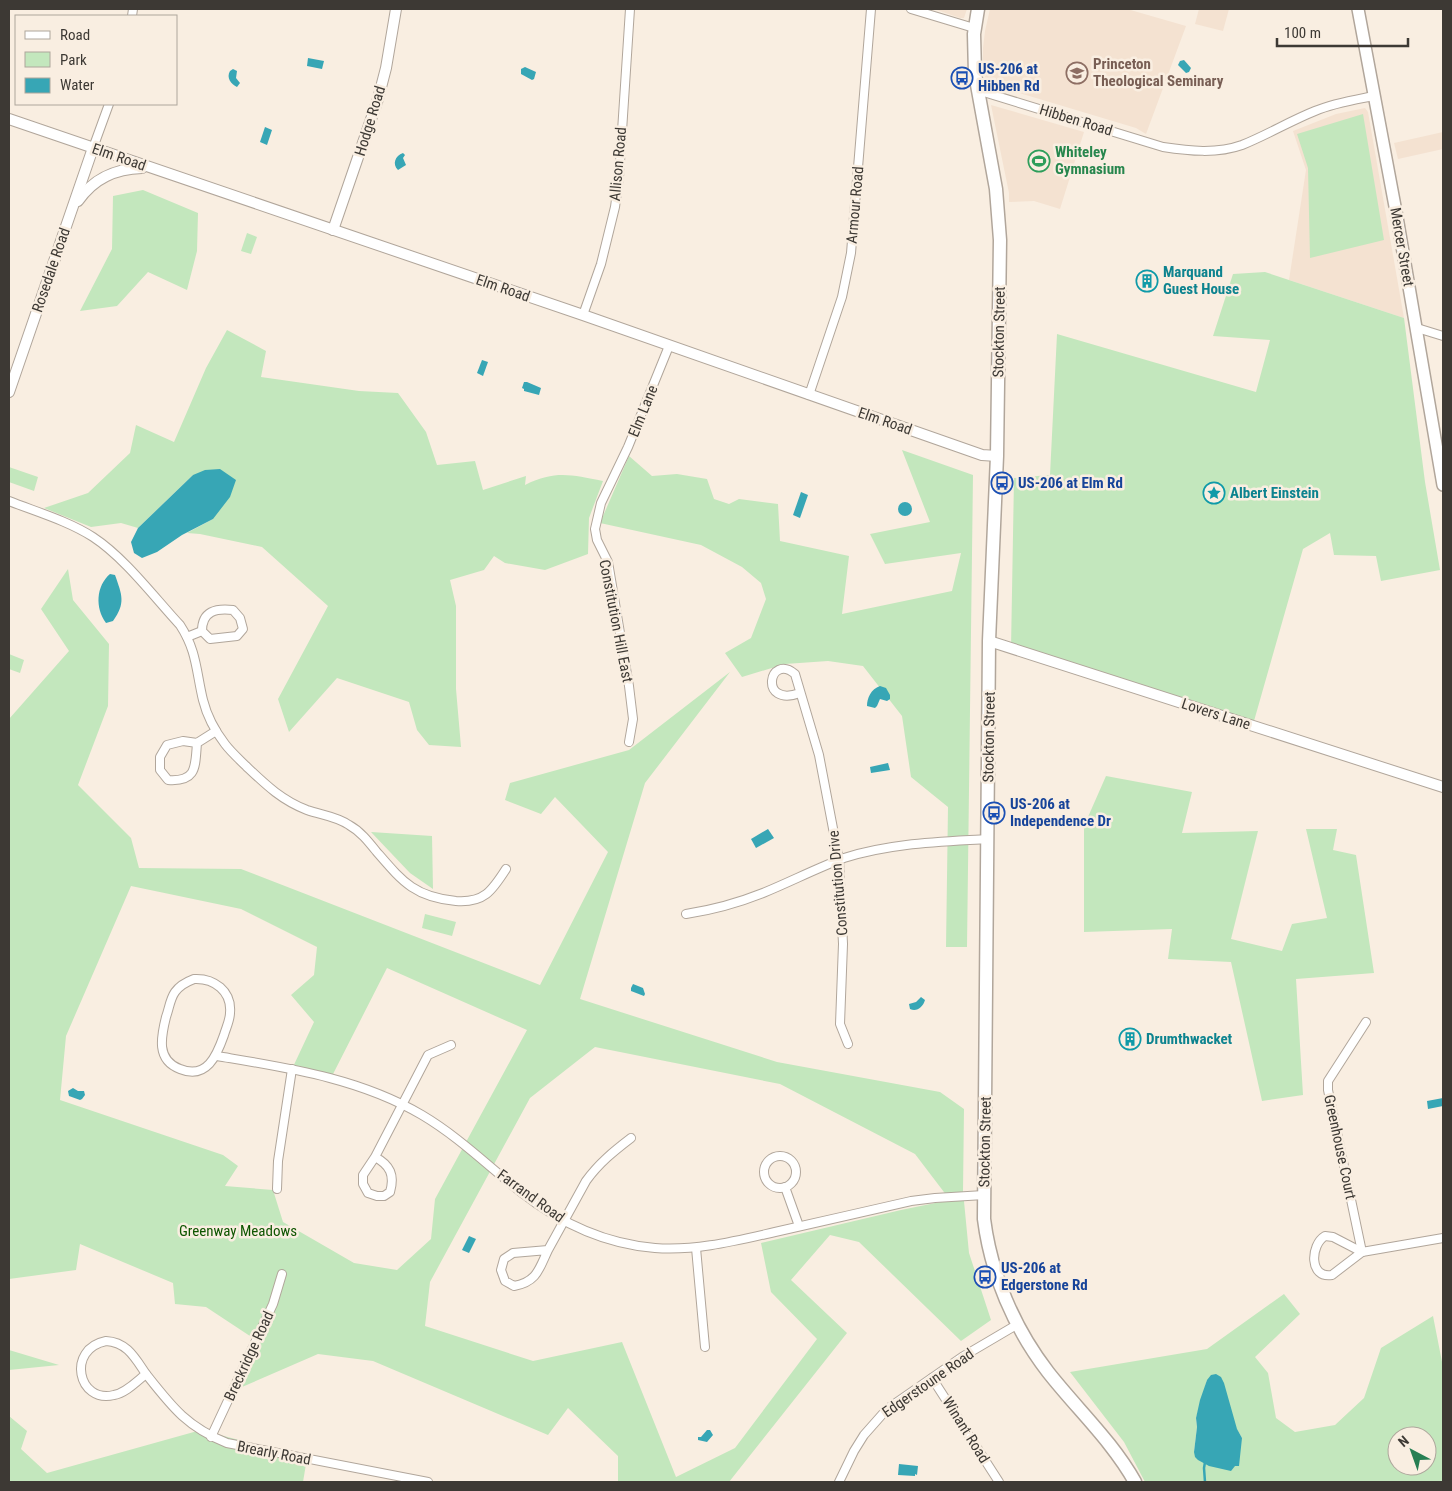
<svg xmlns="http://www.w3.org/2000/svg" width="1452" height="1491" font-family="'Roboto Condensed',sans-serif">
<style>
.built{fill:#f4e2d1}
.green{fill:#c3e7bd;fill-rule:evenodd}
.water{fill:#37a6b5}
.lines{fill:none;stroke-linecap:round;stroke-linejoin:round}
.stream{stroke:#37a6b5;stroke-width:2.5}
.minor-casing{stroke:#b1a69b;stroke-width:10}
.tertiary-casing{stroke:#b1a69b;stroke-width:12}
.secondary-casing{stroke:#b1a69b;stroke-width:14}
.trunk-casing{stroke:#b1a69b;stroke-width:15}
.minor{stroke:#fff;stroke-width:8}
.tertiary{stroke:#fff;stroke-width:10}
.secondary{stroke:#fff;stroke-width:11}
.trunk{stroke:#fff;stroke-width:12}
.labels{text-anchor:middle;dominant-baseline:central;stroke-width:5;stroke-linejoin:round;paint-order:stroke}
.education-label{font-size:15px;font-weight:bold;fill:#785e54;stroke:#f9eee1;text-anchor:start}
.transit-label{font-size:15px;font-weight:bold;fill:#164399;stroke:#f9eee1;text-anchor:start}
.street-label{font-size:15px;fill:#3d3934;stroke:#f9eee1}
.leisure-label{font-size:15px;font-weight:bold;fill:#27864d;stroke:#f9eee1;text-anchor:start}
.culture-label{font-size:15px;font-weight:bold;fill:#0d838f;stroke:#f9eee1;text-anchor:start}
.park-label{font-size:15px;fill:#0e5500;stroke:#f9eee1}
</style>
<rect width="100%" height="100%" fill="#f9eee1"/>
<g class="built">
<polygon points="934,9 967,9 964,18 960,18"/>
<polygon points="990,9 1127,9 1186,26 1146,134 1136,128 986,83 983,62 983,48 985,31"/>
<polygon points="1199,9 1229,9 1223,31 1195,24"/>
<polygon points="991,105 1084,132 1060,209 1034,201 1009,202 1009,193"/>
<polygon points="1365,108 1368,112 1404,318 1289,280 1306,170 1293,131 1336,114"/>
<polygon points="1443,132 1443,149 1398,159 1394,143"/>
</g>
<g class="green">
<polygon points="1363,114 1384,240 1310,258 1308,168 1297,134"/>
<polygon points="143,190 198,213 197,251 187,290 148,272 117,306 80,311 112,249 113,196"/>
<polygon points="247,233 257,237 251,254 241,251"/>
<polygon points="1265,272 1404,318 1425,482 1440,570 1381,581 1376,556 1334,555 1330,533 1303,549 1252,728 1011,649 1014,478 1050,475 1057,334 1256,392 1270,340 1213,336 1233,274"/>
<path d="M227,330L266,351L261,377L359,391L398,393L426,432L437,465L475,461L483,490L526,476L525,485C556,470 571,475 603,481L589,518L588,554L545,570L505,563L494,556L484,570L450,580L456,606V689L461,747L429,745L417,730L409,702L337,678L289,732L278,699L328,606L262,547L200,534L187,533L213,519L193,475L138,528L121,523L91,527L44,508L88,493L130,453L136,425L174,442L206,368Z"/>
<polygon points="902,450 973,475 967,947 946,947 948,807 911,777 902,716 863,666 828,661 785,664 742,677 725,653 751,638 766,599 761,583 742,567 701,545 600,523 629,456 652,476 677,474 707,479 714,499 729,504 739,499 778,504 780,541 849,556 842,614 952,591 961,553 885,564 870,534 930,522"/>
<polygon points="9,467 38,477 34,491 9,482"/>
<path d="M68,569L73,600L109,644L108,706L78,785L131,838L139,868L241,869L540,985L608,852L555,797L541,814L505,800L510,783L629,750L730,672L645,783L580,999L777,1062L940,1092L964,1109L963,1191L969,1253L991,1320L961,1341L859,1242L830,1235L791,1280L847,1333L729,1482H618V1456L568,1408L548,1435L373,1361L318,1354L235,1390L259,1342L206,1307L175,1304L173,1283L80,1244L76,1270L9,1279V719L69,651L41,609ZM131,886L241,909L317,947L314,975L291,995L314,1022L292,1069L331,1078L387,968L527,1030L435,1199L431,1239L397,1270L354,1263L283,1222L273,1190L225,1186L238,1166L223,1155L60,1100L66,1036ZM595,1047L780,1084L915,1154L950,1200L901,1210L761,1243L771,1292L817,1339L735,1448L676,1477L622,1342L533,1361L425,1326L430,1282L530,1098Z"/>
<polygon points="9,654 24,660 20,673 9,669"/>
<polygon points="1106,776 1192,792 1182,833 1258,831 1231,939 1282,951 1292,924 1327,918 1306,829 1337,829 1333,850 1356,855 1374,973 1296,979 1303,1095 1262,1101 1231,962 1168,959 1172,929 1084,932 1084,826"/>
<polygon points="371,832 432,836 433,889 410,873"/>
<polygon points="425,914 456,922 452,936 422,928"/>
<path d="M1284,1294L1300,1314L1255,1357L1268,1373L1276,1418L1295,1432L1335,1425L1364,1398L1381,1348L1433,1316L1443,1367V1482H1145L1124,1442L1070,1372L1207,1349ZM1207,1380L1242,1438L1194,1452L1197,1427L1196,1418ZM1397,1436H1427V1466H1397Z"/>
<polygon points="9,1350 59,1365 9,1370"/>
<polygon points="9,1416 27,1431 21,1449 47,1473 201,1430 307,1458 303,1482 9,1482"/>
</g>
<g class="water">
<polygon points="308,58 324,61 322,69 307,66"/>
<polygon points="1184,60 1191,68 1189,72 1186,73 1178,65 1180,61"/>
<polygon points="525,67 536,72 534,79 532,80 521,74 521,69"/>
<path d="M233,69L237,71L236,78L240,83L237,87C231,84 226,78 230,71Z"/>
<polygon points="265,127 272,130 267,145 260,142"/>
<path d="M403,153L405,155L403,158L406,165L398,170C392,164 395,156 403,153Z"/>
<polygon points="482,360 488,362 483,376 477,373"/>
<polygon points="524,382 527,382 541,388 539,395 524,391 524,389 522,388"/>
<polygon points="220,469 236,480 230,497 213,519 182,535 157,552 142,558 134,553 131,542 138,528 193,475 205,470"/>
<polygon points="801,492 808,495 800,518 793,515"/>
<circle cx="905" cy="509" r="7"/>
<path d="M110,574L115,575C122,595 126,603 113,621L106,623C95,608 96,586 110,574Z"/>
<path d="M880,686L886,688L890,695V699L887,701L880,699L877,706L875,708L867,706C867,698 871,689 880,686Z"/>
<polygon points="888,763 890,770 871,773 870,767"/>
<polygon points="768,829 774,838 756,848 751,839"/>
<polygon points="633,984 643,988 645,994 644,996 631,991 631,988"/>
<path d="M921,997L925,1000C923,1007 917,1012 910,1009L909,1004L916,1002Z"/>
<polygon points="73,1088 78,1091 84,1091 85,1095 82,1099 80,1100 69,1096 68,1091"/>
<polygon points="1443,1098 1443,1106 1428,1109 1427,1101"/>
<polygon points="469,1236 476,1239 469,1253 462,1250"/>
<polygon points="1216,1374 1221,1377 1224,1383 1237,1429 1242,1438 1239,1466 1235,1466 1231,1471 1209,1466 1198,1460 1195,1457 1194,1452 1197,1427 1196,1418 1200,1400 1207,1380 1211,1375"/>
<polygon points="707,1430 710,1430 713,1435 707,1442 698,1440 698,1437 701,1437"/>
<polygon points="899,1464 918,1466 917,1475 915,1474 915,1476 898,1475"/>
</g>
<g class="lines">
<polyline class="stream" points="1205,1482 1204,1468 1205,1462"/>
<g class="minor-casing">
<g id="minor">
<polyline points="911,9 974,28"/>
<polyline points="132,16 133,9"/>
<path d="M977,90L1163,147C1189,151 1217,154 1242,145C1267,135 1290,121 1315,111C1334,103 1354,100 1374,96"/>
<polyline points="93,148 109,104"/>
<polyline points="583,315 601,264 615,207 619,177 630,9"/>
<polyline points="1417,328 1443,336"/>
<polyline points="809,395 842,297 851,253 871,9"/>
<path d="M9,501C37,512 68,521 93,537C125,558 154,597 180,625C197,651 196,671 203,700C207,716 215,731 225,744C231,752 239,759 246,766C265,784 281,800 307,810C321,815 336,816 349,825C360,831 368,841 376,851C402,881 414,897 456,901C484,903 492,891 506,869"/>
<path d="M187,637L202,631C202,611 216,608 233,610L240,618L243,629L237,636L210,639L202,631"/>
<path d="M800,693C758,708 769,652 795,674L819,755L839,860L843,944L840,1024L848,1044"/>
<polyline points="629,742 633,719 629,686 608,562 597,540 595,529 601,503 628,447 669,346"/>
<path d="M197,743C195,767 197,782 168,780L160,770V757L167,745L183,741L197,743L216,731"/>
<path d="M686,914C712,910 738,903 763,893C790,882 817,868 844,858C891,843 940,842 988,839"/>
<path d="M194,979C214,978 232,991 230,1013C230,1020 226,1028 224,1035C217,1055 207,1080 180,1069C156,1060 161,1037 166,1017C169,1009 170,999 175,992C180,985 186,982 194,979Z"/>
<path d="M217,1056C288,1068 359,1078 422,1115C459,1137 488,1166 521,1192C560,1223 606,1244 655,1248C696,1251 735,1241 775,1232C820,1222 866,1211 911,1201L935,1198L984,1195"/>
<circle cx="780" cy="1172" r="16"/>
<path d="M375,1157C390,1165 395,1175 390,1192L384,1196H377L368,1193L363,1184V1175L375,1157L428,1055L451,1045"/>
<polyline points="785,1187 799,1226"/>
<polyline points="277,1189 278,1161 292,1069"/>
<polyline points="696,1248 705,1347"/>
<path d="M548,1250C539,1269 537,1282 514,1286L505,1281L501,1270L504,1259L513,1253L548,1250L586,1181C599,1163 614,1151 631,1138"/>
<polyline points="1362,1252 1328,1090 1328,1081 1366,1022"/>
<path d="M1362,1252L1333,1237L1325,1236C1310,1245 1309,1279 1332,1275L1362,1252L1443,1238"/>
<path d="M106,1341C127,1342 135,1358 146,1374C137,1381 126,1393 114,1395C78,1404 66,1349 106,1341Z"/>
<path d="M146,1374C172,1407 187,1427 227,1443L428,1482"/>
<polyline points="932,1378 999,1482"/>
<polyline points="211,1437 273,1304 282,1274"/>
<polyline points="839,1482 854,1451 864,1435 887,1409 962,1357 1018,1324"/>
</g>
</g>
<g class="tertiary-casing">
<g id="tertiary">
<polyline points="9,119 583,315 982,455 997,456"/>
<path d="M78,201C94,178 115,169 142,168"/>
<polyline points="333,230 378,99 386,68 396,9"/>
<polyline points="9,392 93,148"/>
<polyline points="989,641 1443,787"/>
</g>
</g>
<g class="secondary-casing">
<polyline id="secondary" points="1358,9 1397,217 1443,485"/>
</g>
<g class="trunk-casing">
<path id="trunk" d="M978,9L974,34L975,74L996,189L1000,240L997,456L989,641L984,1219C991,1274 1014,1328 1048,1372C1077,1409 1112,1441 1135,1482"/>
</g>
<use href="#minor" class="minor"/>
<use href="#tertiary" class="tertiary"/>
<use href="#secondary" class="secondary"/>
<use href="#trunk" class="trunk"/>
</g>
<defs>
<g id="university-ring" transform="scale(1.125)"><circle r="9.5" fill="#f9eee1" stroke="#8d6e63" stroke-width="1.5"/><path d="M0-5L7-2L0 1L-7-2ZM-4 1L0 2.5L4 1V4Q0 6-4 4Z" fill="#8d6e63"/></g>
<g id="bus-ring" transform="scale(1.125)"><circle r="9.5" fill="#f9eee1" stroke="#1a4fb4" stroke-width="1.5"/><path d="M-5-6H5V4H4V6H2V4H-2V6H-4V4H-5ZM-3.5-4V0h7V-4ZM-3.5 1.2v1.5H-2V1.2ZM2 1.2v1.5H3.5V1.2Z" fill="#1a4fb4"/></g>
<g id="stadium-ring" transform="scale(1.125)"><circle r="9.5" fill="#f9eee1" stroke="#2e9e5b" stroke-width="1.5"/><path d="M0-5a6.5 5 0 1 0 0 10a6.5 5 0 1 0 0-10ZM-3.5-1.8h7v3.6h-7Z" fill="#2e9e5b"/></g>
<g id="building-ring" transform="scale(1.125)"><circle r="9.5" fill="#f9eee1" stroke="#0f9aa8" stroke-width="1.5"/><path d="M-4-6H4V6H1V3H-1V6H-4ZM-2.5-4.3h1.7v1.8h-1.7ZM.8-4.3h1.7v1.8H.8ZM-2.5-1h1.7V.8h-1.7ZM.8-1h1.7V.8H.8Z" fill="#0f9aa8"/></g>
<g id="sight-ring" transform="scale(1.125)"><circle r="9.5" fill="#f9eee1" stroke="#0f9aa8" stroke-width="1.5"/><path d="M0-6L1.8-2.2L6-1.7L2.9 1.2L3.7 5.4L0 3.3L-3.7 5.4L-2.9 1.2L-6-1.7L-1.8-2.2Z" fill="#0f9aa8"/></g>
</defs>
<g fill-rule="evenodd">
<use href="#university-ring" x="1077" y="73"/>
<use href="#bus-ring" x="962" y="78"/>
<use href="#stadium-ring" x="1039" y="161"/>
<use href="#building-ring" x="1147" y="281"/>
<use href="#bus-ring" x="1002" y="483"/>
<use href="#sight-ring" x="1214" y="493"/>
<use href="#bus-ring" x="994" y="813"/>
<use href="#building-ring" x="1130" y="1039"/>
<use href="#bus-ring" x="985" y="1277"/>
</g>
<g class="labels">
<g class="education-label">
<text x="1093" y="64">Princeton<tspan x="1093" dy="17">Theological Seminary</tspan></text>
</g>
<g class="transit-label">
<text x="978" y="69">US-206 at<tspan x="978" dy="17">Hibben Rd</tspan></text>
<text x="1018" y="483">US-206 at Elm Rd</text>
<text x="1010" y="804">US-206 at<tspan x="1010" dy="17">Independence Dr</tspan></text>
<text x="1001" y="1268">US-206 at<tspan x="1001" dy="17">Edgerstone Rd</tspan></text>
</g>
<g class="street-label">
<text transform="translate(1076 120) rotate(17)">Hibben Road</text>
<text transform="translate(370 121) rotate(-73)">Hodge Road</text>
<text transform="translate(119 157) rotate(19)">Elm Road</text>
<text transform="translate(618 164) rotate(-85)">Allison Road</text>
<text transform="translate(855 205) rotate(-85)">Armour Road</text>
<text transform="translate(1402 247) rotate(80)">Mercer Street</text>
<text transform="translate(51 270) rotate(-71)">Rosedale Road</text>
<text transform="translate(503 288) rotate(19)">Elm Road</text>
<text transform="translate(999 332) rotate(-89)">Stockton Street</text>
<text transform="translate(643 411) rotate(-68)">Elm Lane</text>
<text transform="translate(885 421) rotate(19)">Elm Road</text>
<text transform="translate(616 621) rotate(79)">Constitution Hill East</text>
<text transform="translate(1216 714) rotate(18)">Lovers Lane</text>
<text transform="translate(989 737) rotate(-89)">Stockton Street</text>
<text transform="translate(838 883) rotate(-95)">Constitution Drive</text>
<text transform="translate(985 1142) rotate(-89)">Stockton Street</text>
<text transform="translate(1340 1147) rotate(78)">Greenhouse Court</text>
<text transform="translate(531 1196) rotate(36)">Farrand Road</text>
<text transform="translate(249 1356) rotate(-65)">Breckridge Road</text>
<text transform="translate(928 1383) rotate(-35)">Edgerstoune Road</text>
<text transform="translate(966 1430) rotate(58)">Winant Road</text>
<text transform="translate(274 1453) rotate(11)">Brearly Road</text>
</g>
<g class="leisure-label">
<text x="1055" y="152">Whiteley<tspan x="1055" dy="17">Gymnasium</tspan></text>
</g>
<g class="culture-label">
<text x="1163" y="272">Marquand<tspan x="1163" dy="17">Guest House</tspan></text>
<text x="1230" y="493">Albert Einstein</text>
<text x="1146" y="1039">Drumthwacket</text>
</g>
<g class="park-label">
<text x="238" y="1231">Greenway Meadows</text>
</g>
</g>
<rect width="1452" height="1491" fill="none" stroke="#3d3934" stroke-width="20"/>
<rect x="15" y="15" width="162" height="90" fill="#f9eee1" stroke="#aea69c"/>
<rect x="25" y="31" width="25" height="8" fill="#ffffff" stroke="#aea69c"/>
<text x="60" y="40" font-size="15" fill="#3d3934">Road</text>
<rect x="25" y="52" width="25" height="15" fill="#c3e7bd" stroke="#aea69c"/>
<text x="60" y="65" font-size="15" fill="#3d3934">Park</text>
<rect x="25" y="78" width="25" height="15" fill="#37a6b5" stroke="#aea69c"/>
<text x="60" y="90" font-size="15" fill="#3d3934">Water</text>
<g transform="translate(1412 1451) rotate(319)"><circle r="24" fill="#f9eee1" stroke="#aea69c"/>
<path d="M0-4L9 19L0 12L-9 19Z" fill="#267f53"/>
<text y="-8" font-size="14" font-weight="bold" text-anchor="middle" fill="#3d3934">N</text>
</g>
<path d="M1277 38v8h131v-8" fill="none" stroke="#3d3934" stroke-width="2.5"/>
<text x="1284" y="38" font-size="15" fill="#3d3934" stroke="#f9eee1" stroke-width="4" paint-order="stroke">100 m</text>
</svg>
